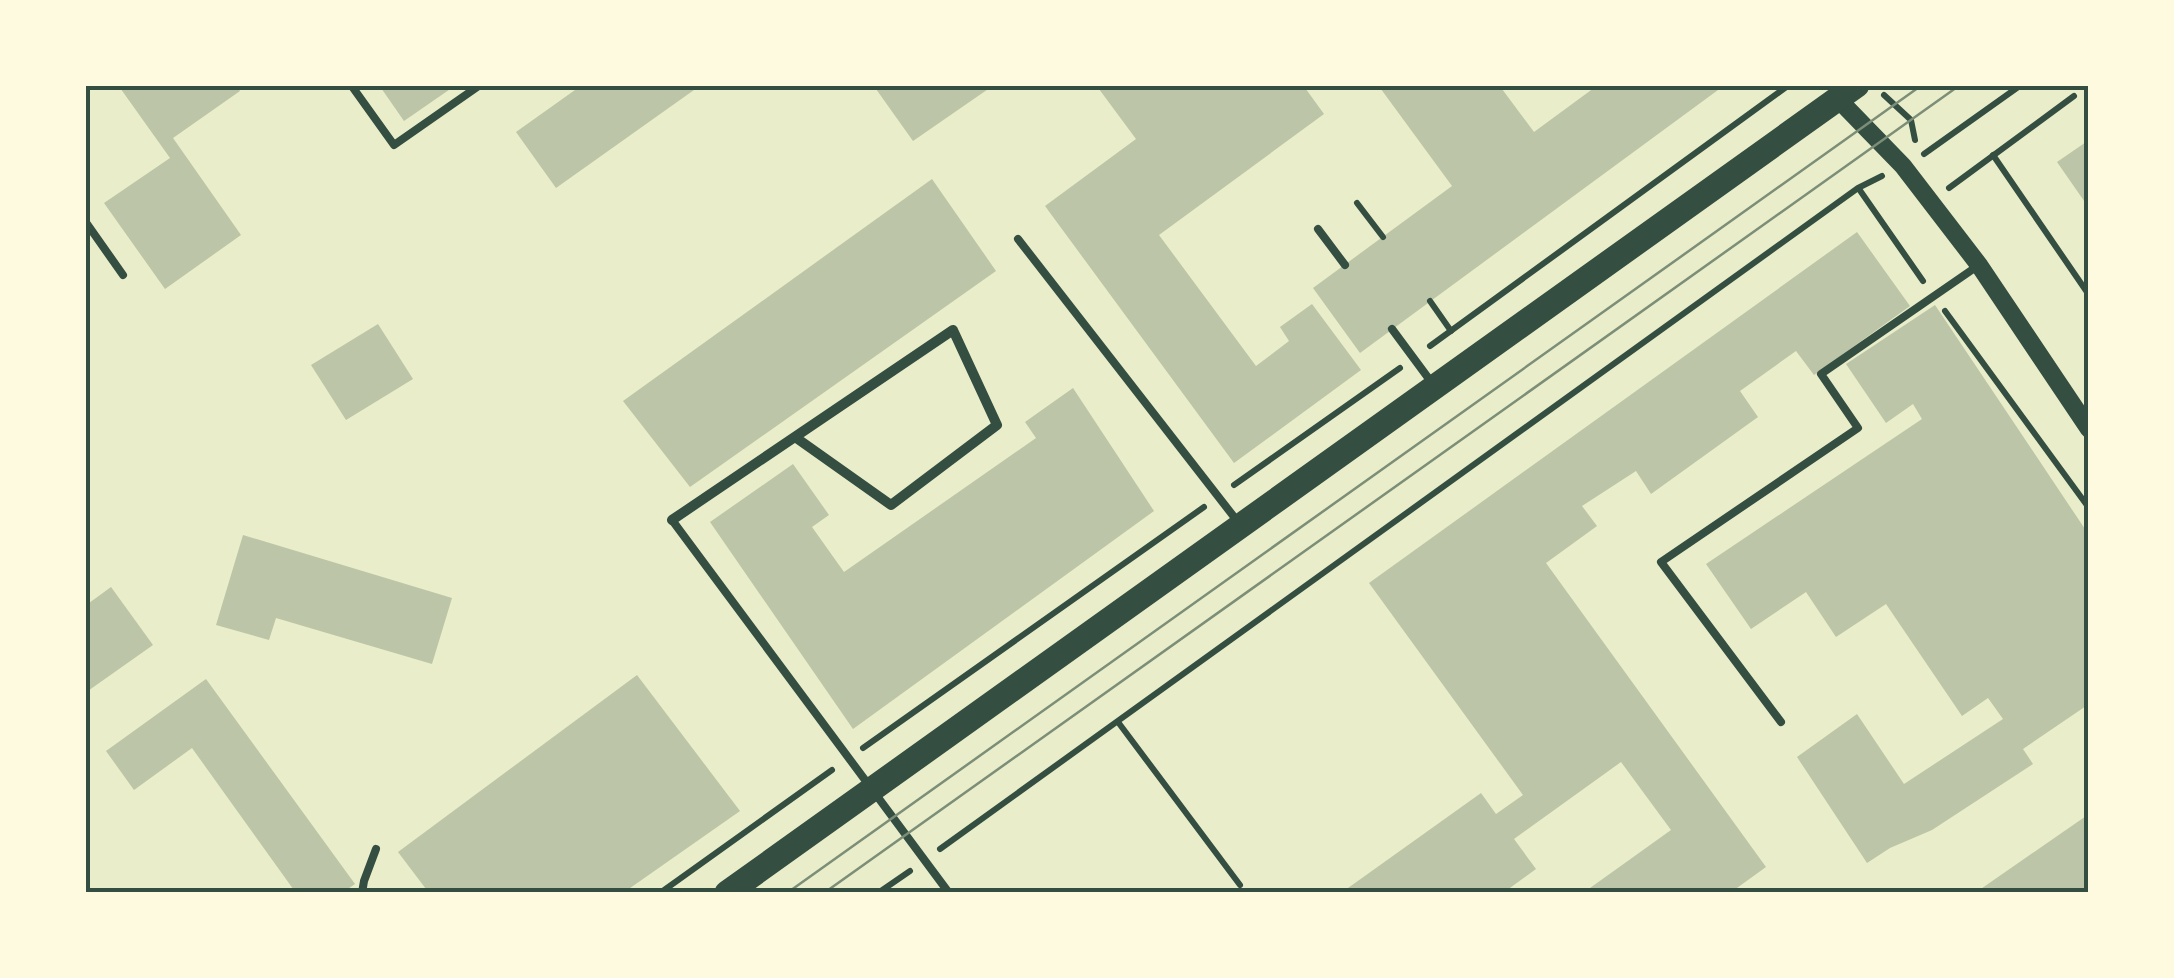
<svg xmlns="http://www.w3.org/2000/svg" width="2174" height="978" font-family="'Alegreya Sans',sans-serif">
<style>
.building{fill:#bcc5a7}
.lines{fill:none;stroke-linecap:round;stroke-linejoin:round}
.path{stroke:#344e41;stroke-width:6}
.service{stroke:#344e41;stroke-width:8}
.minor{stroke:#344e41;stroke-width:10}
.tertiary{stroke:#344e41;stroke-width:18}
.primary{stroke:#344e41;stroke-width:25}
.tram{stroke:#7c8e77;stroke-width:2.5}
.neatline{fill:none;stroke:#344e41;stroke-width:4}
</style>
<rect width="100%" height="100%" fill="#e9edc9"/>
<g class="building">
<polygon points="118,85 235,85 240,91 173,138 241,235 165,289 104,203 170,158"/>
<polygon points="379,85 456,85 404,121"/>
<polygon points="582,85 701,85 556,188 516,132"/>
<polygon points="882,85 994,85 913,141 876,89"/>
<polygon points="1096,85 1303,85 1324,114 1159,235 1256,366 1289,341 1280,327 1312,304 1361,370 1234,463 1045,206 1136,139"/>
<polygon points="1378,85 1499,85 1534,132 1598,85 1714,85 1718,90 1360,353 1313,288 1452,186"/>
<polygon points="2089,140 2089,208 2057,162"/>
<polygon points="932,179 996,271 690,487 623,401"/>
<polygon points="1857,232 1910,306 1814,375 1796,351 1740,391 1758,417 1651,494 1636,471 1582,506 1597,526 1546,563 1766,867 1730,893 1594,893 1590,888 1671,830 1621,762 1514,839 1536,869 1503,893 1341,893 1481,793 1496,814 1523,795 1369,583"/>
<polygon points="1935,305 2089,535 2089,704 2023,749 2033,764 1932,830 1890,848 1867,863 1797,757 1857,714 1904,784 2003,719 1988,698 1962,716 1886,604 1836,637 1806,592 1751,629 1706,564 1922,419 1913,404 1886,423 1846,364"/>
<polygon points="378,324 413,379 346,420 311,365"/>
<polygon points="1073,388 1154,511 853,729 710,522 793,464 829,515 812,527 844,572 1036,438 1025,422"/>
<polygon points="243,535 452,598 432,664 276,618 269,640 216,625"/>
<polygon points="111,587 153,645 85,693 85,606"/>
<polygon points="637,675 740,811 623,893 429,893 398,852"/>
<polygon points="206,679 355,884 342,893 296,893 192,748 134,790 106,751"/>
<polygon points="2089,814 2089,893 1975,893"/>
</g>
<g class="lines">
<g class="path">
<polyline points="1884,95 1911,120 1915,140"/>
<polyline points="1924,154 2021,85"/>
<polyline points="1993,155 2089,295"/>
<polyline points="1949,188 2074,96"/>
<polyline points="1859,189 1923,281"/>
<polyline points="1357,203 1383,237"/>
<polyline points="1430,301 1451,331"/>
<polyline points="1945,311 2089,508"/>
<polyline points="1430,346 1789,85"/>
<polyline points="1234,485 1400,368"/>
<polyline points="1118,722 1240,885"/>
<polyline points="863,748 1204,507"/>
<polyline points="940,849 1858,188 1882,176"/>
<polyline points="660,893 832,770"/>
<polyline points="878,893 910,871"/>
</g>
<g class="service">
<polyline points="351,85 394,145 480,85"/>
<polyline points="85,221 123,275"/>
<polyline points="1318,229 1345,265"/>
<polyline points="1018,239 1238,522"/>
<polyline points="1392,329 1432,383"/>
<polyline points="672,520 949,893"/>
<polyline points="1781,722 1661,562 1858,428 1821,374 1979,265"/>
<polyline points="362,893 364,881 376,849"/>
</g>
<polyline class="minor" points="672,520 953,330 997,425 891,505 795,437"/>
<polyline class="tertiary" points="1838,99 1903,166 1979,265 2089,429"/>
<polyline class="primary" points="727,893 1857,85"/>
<g class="tram">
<polyline points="787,893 1922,85"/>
<polyline points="824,893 1960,85"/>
</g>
</g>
<rect width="2174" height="978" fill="none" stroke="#fefae0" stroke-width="175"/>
<rect x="88" y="88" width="1998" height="802" class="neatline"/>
</svg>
